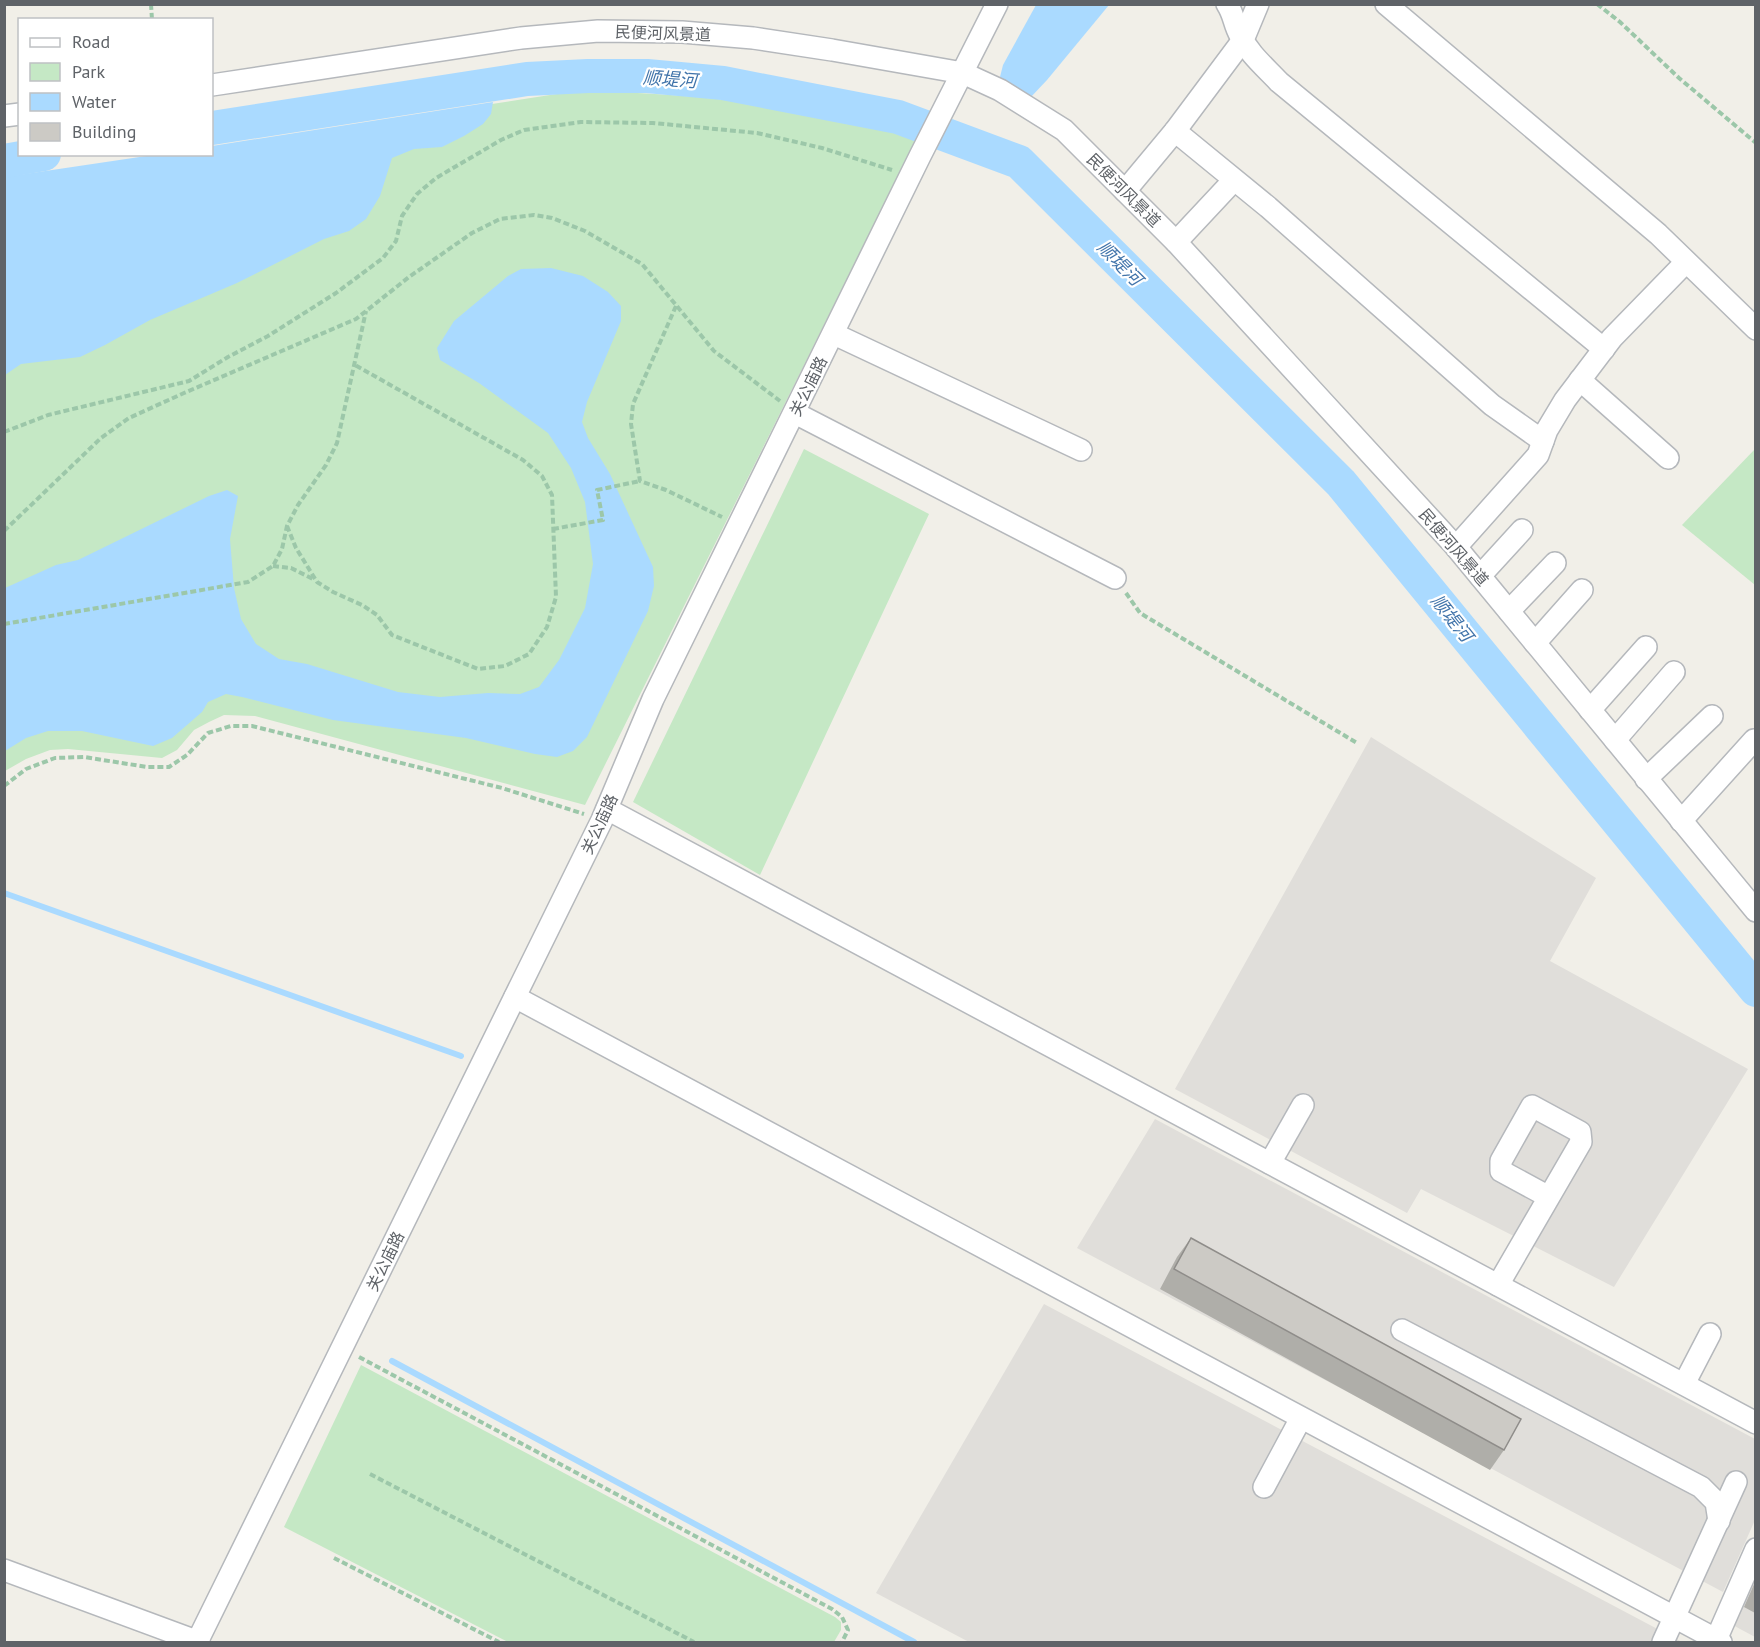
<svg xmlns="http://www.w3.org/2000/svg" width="1760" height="1647" font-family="'PT Sans','Noto Sans SC',sans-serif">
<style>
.industrial{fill:#e0deda}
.green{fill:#c5e8c5}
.water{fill:#aadaff}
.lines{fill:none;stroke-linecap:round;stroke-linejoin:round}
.stream{stroke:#aadaff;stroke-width:6}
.river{stroke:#aadaff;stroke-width:34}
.minor-casing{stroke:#b5b8bc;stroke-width:24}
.path{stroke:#9cc7a9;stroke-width:4;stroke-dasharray:6 3;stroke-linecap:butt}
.minor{stroke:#fff;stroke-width:21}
.wall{fill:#afaea9}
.building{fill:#cccac5;stroke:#8f8d8a;stroke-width:1.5}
.labels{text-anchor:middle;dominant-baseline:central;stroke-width:4.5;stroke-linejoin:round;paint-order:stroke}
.street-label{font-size:16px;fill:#5f6368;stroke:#fff}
.water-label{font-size:18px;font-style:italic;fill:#4174aa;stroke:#fff}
</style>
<rect width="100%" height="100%" fill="#f1efe8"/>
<g class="industrial">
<polygon points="1371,737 1596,878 1550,961 1748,1069 1614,1287 1421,1189 1407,1213 1175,1089"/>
<polygon points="1155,1119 1755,1439 1755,1520 1723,1592 1077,1248"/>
<polygon points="1044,1304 1682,1642 969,1642 876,1593"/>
<polygon points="1755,1560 1755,1637 1729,1623"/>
</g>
<g class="green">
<path d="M576,91C647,92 716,97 787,108C831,115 875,122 916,140L585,805L255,716L224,715L209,722L194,730L177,750L162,758L68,749L50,750L26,759L5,771V179L212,154V147Z"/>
<polygon points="804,449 929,514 760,875 633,802"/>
<polygon points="1755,449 1755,585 1682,525"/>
<polygon points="361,1365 835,1617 841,1622 841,1630 834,1642 508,1642 284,1527"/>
</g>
<g class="water">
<polygon points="1036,5 1109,5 1047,80 1030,98 1000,77 1003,65"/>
<polygon points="493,102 491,114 483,124 464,136 442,147 414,149 392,158 380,196 366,219 349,231 324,239 237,283 150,320 105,345 80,357 21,364 5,375 5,177 153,155 212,154 212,146"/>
<polygon points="551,268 583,276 608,292 621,306 621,321 587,402 582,422 588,438 610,474 653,567 654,586 648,611 587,737 573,751 557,757 535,754 466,738 333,720 242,697 226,694 208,702 202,712 172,738 153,746 82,731 48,731 26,738 5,751 5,588 56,565 78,560 209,496 227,490 238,496 230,539 234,588 241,619 256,644 279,659 307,664 398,692 440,697 488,693 520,694 539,687 559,660 585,608 593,564 585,502 571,468 548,433 479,383 440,360 437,348 454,321 508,276 521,269"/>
</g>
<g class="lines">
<g class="stream">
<polyline points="4,893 461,1056"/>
<polyline points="392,1361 914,1642"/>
</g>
<g class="river">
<polyline points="212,128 527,79 588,76 647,76 723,83 898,117 1019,162 1341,483 1756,990"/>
<polyline points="4,161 44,154"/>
</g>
<g class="minor-casing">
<g id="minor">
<path d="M1227,4C1234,14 1234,25 1240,35C1249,54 1265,67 1279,82L1604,349"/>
<polyline points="1386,4 1658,234 1756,329"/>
<polyline points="212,85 521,38 598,31 682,32 753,38 832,50 963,73 1000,90 1064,130 1176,242 1456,547 1756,911"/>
<polyline points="4,116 20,114"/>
<polyline points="1175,131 1268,207 1492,405 1543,441"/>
<polyline points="1125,191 1175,131 1243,40 1258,4"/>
<polyline points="1176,242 1234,180"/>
<polyline points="834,334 1081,450"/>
<polyline points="1580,380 1668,458"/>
<polyline points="795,413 1115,578"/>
<polyline points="1456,547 1538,455 1547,430 1565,400 1612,338 1686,262"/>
<polyline points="1480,576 1522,530"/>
<polyline points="1509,611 1555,563"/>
<polyline points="1535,643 1582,590"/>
<polyline points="1590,710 1646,647"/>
<polyline points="1615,740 1674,672"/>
<polyline points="1646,779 1712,716"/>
<polyline points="607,809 1756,1423"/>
<polyline points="1681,821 1754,740"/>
<polyline points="515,997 1721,1642"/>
<polyline points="1270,1163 1303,1105"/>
<polyline points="1498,1285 1581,1142 1580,1132 1532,1106 1501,1161 1501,1171 1549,1197"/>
<polyline points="1402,1330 1701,1487 1716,1502 1719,1521"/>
<polyline points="1684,1384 1710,1334"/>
<polyline points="1264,1487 1301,1418"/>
<polyline points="4,1570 199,1642"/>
<polyline points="197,1642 602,820 653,699 920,156 997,4"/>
<polyline points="1663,1642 1736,1482"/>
<polyline points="1715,1642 1756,1549"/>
</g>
</g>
<g class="path">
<polyline points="151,4 152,20"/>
<polyline points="1597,4 1620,22 1679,78 1756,143"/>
<polyline points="676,306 633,404 631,424 640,481 666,490 722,517"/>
<polyline points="4,432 48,415 189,381 228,357 268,336 336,293 383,258 396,241 402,216 417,194 436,178 501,140 524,130 581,122 653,123 757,133 822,148 892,170"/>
<polyline points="287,526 296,548 317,582 333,592 362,605 377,615 392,635 478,669 505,666 529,654 547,627 556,597 552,495 542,476 523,460 355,365"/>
<polyline points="553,529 603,520 597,490 640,481"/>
<polyline points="4,531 101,438 129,418 184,393 356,319 409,277 472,233 500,219 534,215 552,218 585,231 642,264 714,351 780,401"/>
<polyline points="273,566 291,568 315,580"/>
<polyline points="1126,593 1140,613 1357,743"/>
<polyline points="4,624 248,582 273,566 282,549 287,526 298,505 326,465 337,443 366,311"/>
<polyline points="4,786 26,769 55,758 84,757 147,767 169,767 187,755 208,733 231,726 252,726 502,788 584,814"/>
<polyline points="359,1357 832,1609 842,1617 848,1630 842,1642"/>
<polyline points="370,1474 694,1642"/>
<polyline points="334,1558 499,1642"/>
</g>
<use href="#minor" class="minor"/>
</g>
<g class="wall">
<polygon points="1191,1238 1504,1450 1490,1470 1160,1289 1177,1257"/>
<polygon points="1755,1582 1755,1613 1744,1607"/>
</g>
<polygon class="building" points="1191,1238 1521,1419 1504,1450 1174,1269"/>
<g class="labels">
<g class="street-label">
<text transform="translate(663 33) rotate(2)">民便河风景道</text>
<text transform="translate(1124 190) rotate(45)">民便河风景道</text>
<text transform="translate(808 386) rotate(-64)">关公庙路</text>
<text transform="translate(1454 547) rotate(49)">民便河风景道</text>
<text transform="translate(599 824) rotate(-65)">关公庙路</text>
<text transform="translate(385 1261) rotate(-64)">关公庙路</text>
</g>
<g class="water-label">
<text transform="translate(670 79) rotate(4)">顺堤河</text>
<text transform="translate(1120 263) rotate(45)">顺堤河</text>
<text transform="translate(1452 618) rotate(51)">顺堤河</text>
</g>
</g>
<rect width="1760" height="1647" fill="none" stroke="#5f6368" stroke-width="12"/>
<rect x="18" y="18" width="195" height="138" fill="#ffffff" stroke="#bfc1c3" stroke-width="1.5"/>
<rect x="30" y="38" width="30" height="9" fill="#ffffff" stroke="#bfc1c3" stroke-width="1.5"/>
<text x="72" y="48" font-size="18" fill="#5f6368">Road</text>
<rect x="30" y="63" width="30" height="18" fill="#c5e8c5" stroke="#bfc1c3" stroke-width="1.5"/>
<text x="72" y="78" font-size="18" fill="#5f6368">Park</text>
<rect x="30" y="93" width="30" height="18" fill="#aadaff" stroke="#bfc1c3" stroke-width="1.5"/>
<text x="72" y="108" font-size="18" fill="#5f6368">Water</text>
<rect x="30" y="123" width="30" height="18" fill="#cccac5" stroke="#bfc1c3" stroke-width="1.5"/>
<text x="72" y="138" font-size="18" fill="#5f6368">Building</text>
</svg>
